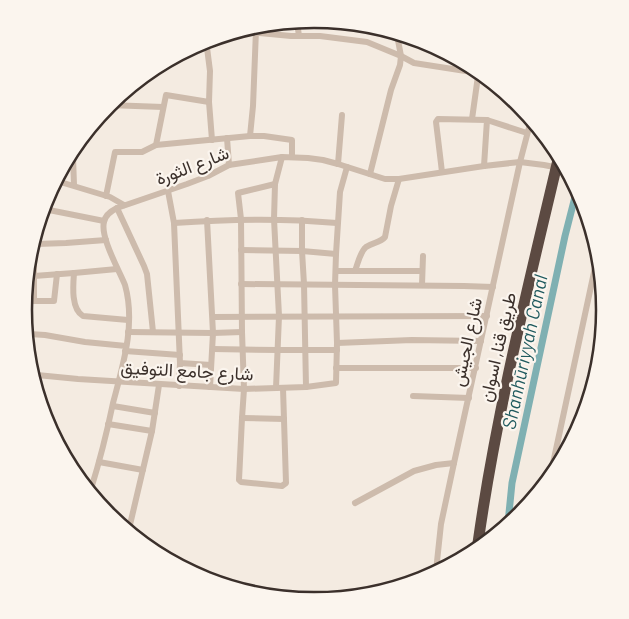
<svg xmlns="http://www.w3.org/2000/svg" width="629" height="619" font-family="Barlow,Vazirmatn,sans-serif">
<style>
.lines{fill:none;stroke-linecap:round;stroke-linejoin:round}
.canal{stroke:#7fb0b2;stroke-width:7}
.street{stroke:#cdbbac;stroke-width:6}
.highway{stroke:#5c4a42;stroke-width:11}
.labels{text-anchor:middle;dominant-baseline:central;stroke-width:4.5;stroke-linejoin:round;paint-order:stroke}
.street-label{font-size:18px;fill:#3b302b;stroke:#fbf5ee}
.water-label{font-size:19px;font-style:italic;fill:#1f5a5e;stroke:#fbf5ee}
.rim{fill:none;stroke:#3b302b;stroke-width:2.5}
</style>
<rect width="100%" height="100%" fill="#f4ebe1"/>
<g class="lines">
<polyline class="canal" points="508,523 512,483 565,236 577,189"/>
<g class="street">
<polyline points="297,22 299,36"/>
<polyline points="248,32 291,36 320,36 367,42 401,56 414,63 472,72"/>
<polyline points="206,40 210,71 209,102 212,140"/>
<polyline points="122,95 122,105"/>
<polyline points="108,105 163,107"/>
<polyline points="472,119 478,76"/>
<polyline points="487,120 527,133"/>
<polyline points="250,136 253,106 256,30"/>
<polyline points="227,138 229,165"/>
<polyline points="156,145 166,95 209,102"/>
<polyline points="73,157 74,185"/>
<polyline points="338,164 342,115"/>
<polyline points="442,172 436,122 438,119 487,120 484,166"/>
<polyline points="370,174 391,90 400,65 401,56 397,35"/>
<polyline points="57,181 110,197 124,205"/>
<polyline points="275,184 238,193 241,219 242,332 244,389 242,418 239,480 241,482 282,486 286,483 283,388"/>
<polyline points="168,191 174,223 180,363 211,365"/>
<polyline points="106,196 115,152 142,152 156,145 250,136 264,136 292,140 292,157"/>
<polyline points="117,208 144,266 147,274 153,332"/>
<polyline points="44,209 104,221"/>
<polyline points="207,220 213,333 210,387"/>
<polyline points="302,220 302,251 304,284 306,387"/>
<path d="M174,223C228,219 283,218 337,223"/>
<polyline points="37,244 66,243 106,240"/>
<polyline points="241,250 302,251 336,254"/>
<polyline points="34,258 34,301"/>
<polyline points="336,271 422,271"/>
<path d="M355,271C358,263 360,252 366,247C373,242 380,243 385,237L391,206L399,179"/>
<path d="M74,273C73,286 71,309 83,316L128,320"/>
<polyline points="34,276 74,273 117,269"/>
<polyline points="241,284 464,286 493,287"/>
<polyline points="422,285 423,256"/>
<polyline points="25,301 54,301 57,274"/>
<polyline points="213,317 487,316"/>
<polyline points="128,332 213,333 242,332"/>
<polyline points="29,334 45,335 85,342 126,346"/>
<polyline points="337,343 412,340 481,341"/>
<polyline points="213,349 278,350 337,350"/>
<polyline points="125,351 180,355"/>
<polyline points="336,368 476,368"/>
<polyline points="37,375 78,379 244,389 306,387 336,383 337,343 335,285 336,254 340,192 347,167"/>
<polyline points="179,386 180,363"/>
<polyline points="276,388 279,316 274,219 275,184 282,157"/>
<polyline points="413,396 469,398"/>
<polyline points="113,406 155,413"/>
<polyline points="242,418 284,419"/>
<polyline points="108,424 152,431"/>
<polyline points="99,462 143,470"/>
<polyline points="552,468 596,263"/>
<path d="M91,489C100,460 107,432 113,403C123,365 136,324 125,285C119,270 100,237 104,222C105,215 111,211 117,208L187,184L208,176L229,165L282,157L308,158L323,160L338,164L385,179H399L484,166L520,162L544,165L564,169"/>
<polyline points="355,503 414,471 436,465 454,463"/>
<polyline points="129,529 152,431 159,385"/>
<polyline points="436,571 441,524 454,463 520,162 531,120"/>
</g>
<path class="highway" d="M478,543C496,414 528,287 558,160"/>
</g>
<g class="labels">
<g class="street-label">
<text transform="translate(192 165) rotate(-21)">شارع الثورة</text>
<text transform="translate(466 342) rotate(-78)">شارع الجيش</text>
<text transform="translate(497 347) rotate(-77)">طريق قنا, اسوان</text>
<text transform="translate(187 370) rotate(3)">شارع جامع التوفيق</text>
</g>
<g class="water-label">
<text transform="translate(524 352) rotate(-78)">Shanhūriyyah Canal</text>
</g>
</g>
<path d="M0 0H629V619H0ZM32 310a282 282 0 1 1 564 0a282 282 0 1 1-564 0Z" fill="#fbf5ee" fill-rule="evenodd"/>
<path class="rim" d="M32 310a282 282 0 1 1 564 0a282 282 0 1 1-564 0Z"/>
</svg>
